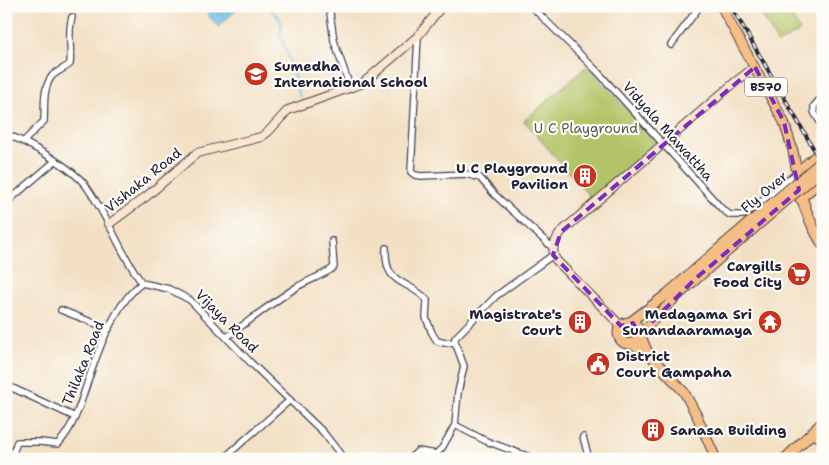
<svg xmlns="http://www.w3.org/2000/svg" width="829" height="465" font-family="'Shantell Sans',sans-serif">
<style>
.park{fill:#b3c467;stroke:#6a7351}
.water{fill:url(#water-ripples);stroke:#44708f}
.lines{fill:none;stroke-linecap:round;stroke-linejoin:round}
.stream{stroke:#66bde3;stroke-width:2}
.street-casing{stroke:#413e50;stroke-width:8}
.secondary-casing{stroke:#413e50;stroke-width:10}
.primary-casing{stroke:#413e50;stroke-width:11}
.highway-casing{stroke:#413e50;stroke-width:12}
.street{stroke:#fff;stroke-width:5.5}
.secondary{stroke:#fbe5cf;stroke-width:8}
.primary{stroke:#f6be87;stroke-width:9}
.highway{stroke:#f6be87;stroke-width:10}
.rail-casing{stroke:#22223b;stroke-width:4}
.rail{stroke:#fdfcf7;stroke-width:2;stroke-dasharray:5.5;stroke-linecap:butt}
.primary-bridge-casing{stroke:#413e50;stroke-width:11;stroke-linecap:butt}
.primary-bridge{stroke:#f6be87;stroke-width:9}
.marked{fill:none;stroke:#7b2cbf;stroke-width:4;stroke-dasharray:10 6;stroke-linejoin:round}
.labels{text-anchor:middle;dominant-baseline:central;stroke-width:4.5;stroke-linejoin:round;paint-order:stroke}
.shield{fill:#fdfcf7;stroke:#646373;stroke-width:1}
.shield-label{font-size:12px;font-weight:bold;fill:#22223b}
.poi-label{font-size:14px;font-weight:bold;fill:#22223b;stroke:#fdfcf7;text-anchor:end}
.park-label{font-size:14px;fill:#555b4a;stroke:#fdfcf7}
.street-label{font-size:14px;fill:#22223b;stroke:#fdfcf7}
</style>
<defs>
<pattern id="water-ripples" width="26" height="14" patternUnits="userSpaceOnUse" patternTransform="scale(1.25)"><rect width="26" height="14" fill="#66bde3"/><path d="M2 4q2-2 4 0t4 0M15 11q2-2 4 0t4 0" fill="none" stroke="#5499b9"/></pattern>
</defs>
<rect width="100%" height="100%" fill="#fdfcf7"/>
<filter id="ink" filterUnits="userSpaceOnUse"><feTurbulence type="fractalNoise" baseFrequency=".02" numOctaves="2"/><feDisplacementMap in="SourceGraphic" scale="10" xChannelSelector="R" yChannelSelector="G"/><feConvolveMatrix kernelMatrix="1 2 1 2 8 2 1 2 1" color-interpolation-filters="sRGB"/></filter>
<filter id="wash" filterUnits="userSpaceOnUse"><feTurbulence type="fractalNoise" baseFrequency=".0096" numOctaves="4" result="noise"/><feDisplacementMap in="SourceGraphic" scale="20" xChannelSelector="R" yChannelSelector="G"/><feGaussianBlur stdDeviation="1.12" result="paint"/><feColorMatrix in="noise" values="0 0 0 0 0 0 0 0 0 0 0 0 0 0 0 0 0 1.4 0 .05"/><feComposite in="paint" operator="in"/></filter>
<g filter="url(#wash)">
<rect width="100%" height="100%" fill="#f3e0c4"/>
<g class="park">
<polygon points="775,6 786,6 800,31 778,44 761,14"/>
<polygon points="587,66 657,143 592,199 524,121"/>
</g>
<polygon class="water" points="216,6 235,6 237,9 219,27 207,15"/>
<g class="lines">
<path class="stream" d="M267,6C277,16 285,20 280,34L289,59L300,97"/>
</g>
</g>
<g filter="url(#ink)">
<g class="lines">
<g class="street-casing">
<g id="street">
<polyline points="329,6 334,41 350,87"/>
<polyline points="531,6 596,70 722,209 730,215 744,215 797,173"/>
<polyline points="821,6 823,8"/>
<polyline points="418,36 411,172 415,175 421,176 466,174 480,178 495,195 554,249"/>
<polyline points="671,45 700,6"/>
<polyline points="823,96 814,106 814,112 823,127"/>
<path d="M6,134C27,142 73,168 86,186C108,216 120,253 142,283L169,289L190,300L251,363L323,432L344,459"/>
<path d="M24,141L44,121C45,106 42,87 53,75C58,71 65,68 70,64C72,46 67,35 72,17"/>
<polyline points="6,203 55,161"/>
<path d="M386,248C384,287 407,278 427,300L426,318L432,333L437,341L445,343L455,342"/>
<polyline points="61,310 109,329"/>
<path d="M227,337C250,320 273,302 297,287C306,281 329,273 334,267L332,241"/>
<polyline points="455,342 455,338 496,296 553,255"/>
<polyline points="6,385 75,417"/>
<polyline points="455,425 486,441 535,459"/>
<polyline points="583,437 589,459"/>
<path d="M11,459L17,442H40L58,444C75,426 81,401 89,378C99,347 116,302 142,283"/>
<polyline points="223,459 290,400"/>
<polyline points="409,459 418,451 436,454 442,448 455,425 458,392 464,366 455,342"/>
</g>
</g>
<g class="secondary-casing">
<g id="secondary">
<polyline points="109,224 147,196 197,153 261,137 268,132 288,110 363,83 418,36 442,6"/>
<path d="M621,326L556,260C550,250 555,241 561,232L734,83L755,67"/>
</g>
</g>
<g class="primary-casing">
<g id="primary">
<polyline points="721,6 784,122 793,151 797,173"/>
<polyline points="630,322 667,294 723,245"/>
<circle cx="629" cy="333" r="11"/>
<polyline points="630,343 648,353 684,392 696,414 716,459"/>
<polyline points="648,353 640,334 672,301 728,251"/>
<polyline points="811,434 823,438"/>
</g>
</g>
<g class="highway-casing">
<g id="highway">
<path d="M823,150L797,173C800,200 809,222 823,245"/>
<polyline points="800,198 823,179"/>
<polyline points="785,459 823,422"/>
</g>
</g>
<use href="#street" class="street"/>
<use href="#secondary" class="secondary"/>
<use href="#primary" class="primary"/>
<use href="#highway" class="highway"/>
<g class="rail-casing">
<polyline id="rail" points="731,6 823,165"/>
</g>
<use href="#rail" class="rail"/>
<g class="primary-bridge-casing">
<g id="primary-bridge">
<polyline points="723,245 823,160"/>
<polyline points="728,251 823,169"/>
</g>
</g>
<use href="#primary-bridge" class="primary-bridge"/>
</g>
</g>
<path class="marked" d="M755,67L784,122L799,190L694,280L640,334L633,323L621,326L553,255L561,232Z"/>
<defs>
<g id="school-disc" transform="scale(1.25)"><circle r="9.5" fill="#c8321e" stroke="#fdfcf7"/><path d="M0-5L7-2L0 1L-7-2ZM-4 1L0 2.5L4 1V4Q0 6-4 4Z" fill="#fff"/></g>
<g id="building-disc" transform="scale(1.25)"><circle r="9.5" fill="#c8321e" stroke="#fdfcf7"/><path d="M-4-6H4V6H1V3H-1V6H-4ZM-2.5-4.3h1.7v1.8h-1.7ZM.8-4.3h1.7v1.8H.8ZM-2.5-1h1.7V.8h-1.7ZM.8-1h1.7V.8H.8Z" fill="#fff"/></g>
<g id="supermarket-disc" transform="scale(1.25)"><circle r="9.5" fill="#c8321e" stroke="#fdfcf7"/><path d="M-6-5.5h2.5l.6 2H6L4.5 2H-2.5L-4.4-4H-6ZM-1.5 3.2a1.3 1.3 0 1 0 .1 0ZM3 3.2a1.3 1.3 0 1 0 .1 0Z" fill="#fff"/></g>
<g id="temple-disc" transform="scale(1.25)"><circle r="9.5" fill="#c8321e" stroke="#fdfcf7"/><path d="M0-6L5-2H3V0L6.5 2.5H4V6H1.5V3h-3V6H-4V2.5H-6.5L-3 0V-2H-5Z" fill="#fff"/></g>
<g id="civic-disc" transform="scale(1.25)"><circle r="9.5" fill="#c8321e" stroke="#fdfcf7"/><path d="M-.6-6.5H3V-4.5H.6V-3L4-1V1h2V6H-6V1h2V-1L-.6-3ZM-1.2 2.5V6h2.4V2.5Z" fill="#fff"/></g>
</defs>
<g fill-rule="evenodd">
<use href="#school-disc" x="256" y="74"/>
<use href="#building-disc" x="585" y="176"/>
<use href="#supermarket-disc" x="799" y="274"/>
<use href="#building-disc" x="580" y="322"/>
<use href="#temple-disc" x="770" y="322"/>
<use href="#civic-disc" x="598" y="364"/>
<use href="#building-disc" x="653" y="430"/>
</g>
<g class="labels">
<rect class="shield" x="745" y="77.5" width="42" height="19" rx="4"/>
<g class="shield-label">
<text x="766" y="87">B570</text>
</g>
<g class="poi-label">
<text x="274" y="66" text-anchor="start">Sumedha<tspan x="274" dy="16">International School</tspan></text>
<text x="568" y="168">U C Playground<tspan x="568" dy="16">Pavilion</tspan></text>
<text x="782" y="266">Cargills<tspan x="782" dy="16">Food City</tspan></text>
<text x="562" y="314">Magistrate's<tspan x="562" dy="16">Court</tspan></text>
<text x="752" y="314">Medagama Sri<tspan x="752" dy="16">Sunandaaramaya</tspan></text>
<text x="616" y="356" text-anchor="start">District<tspan x="616" dy="16">Court Gampaha</tspan></text>
<text x="670" y="430" text-anchor="start">Sanasa Building</text>
</g>
<g class="park-label">
<text x="586" y="128">U C Playground</text>
</g>
<g class="street-label">
<text transform="translate(668 131) rotate(48)">Vidyala Mawattha</text>
<text transform="translate(143 180) rotate(-39)">Vishaka Road</text>
<text transform="translate(764 192) rotate(-40)">Fly Over</text>
<text transform="translate(227 321) rotate(45)">Vijaya Road</text>
<text transform="translate(83 363) rotate(-68)">Thilaka Road</text>
</g>
</g>
<rect width="829" height="465" fill="none" stroke="#fdfcf7" stroke-width="25"/>
</svg>
